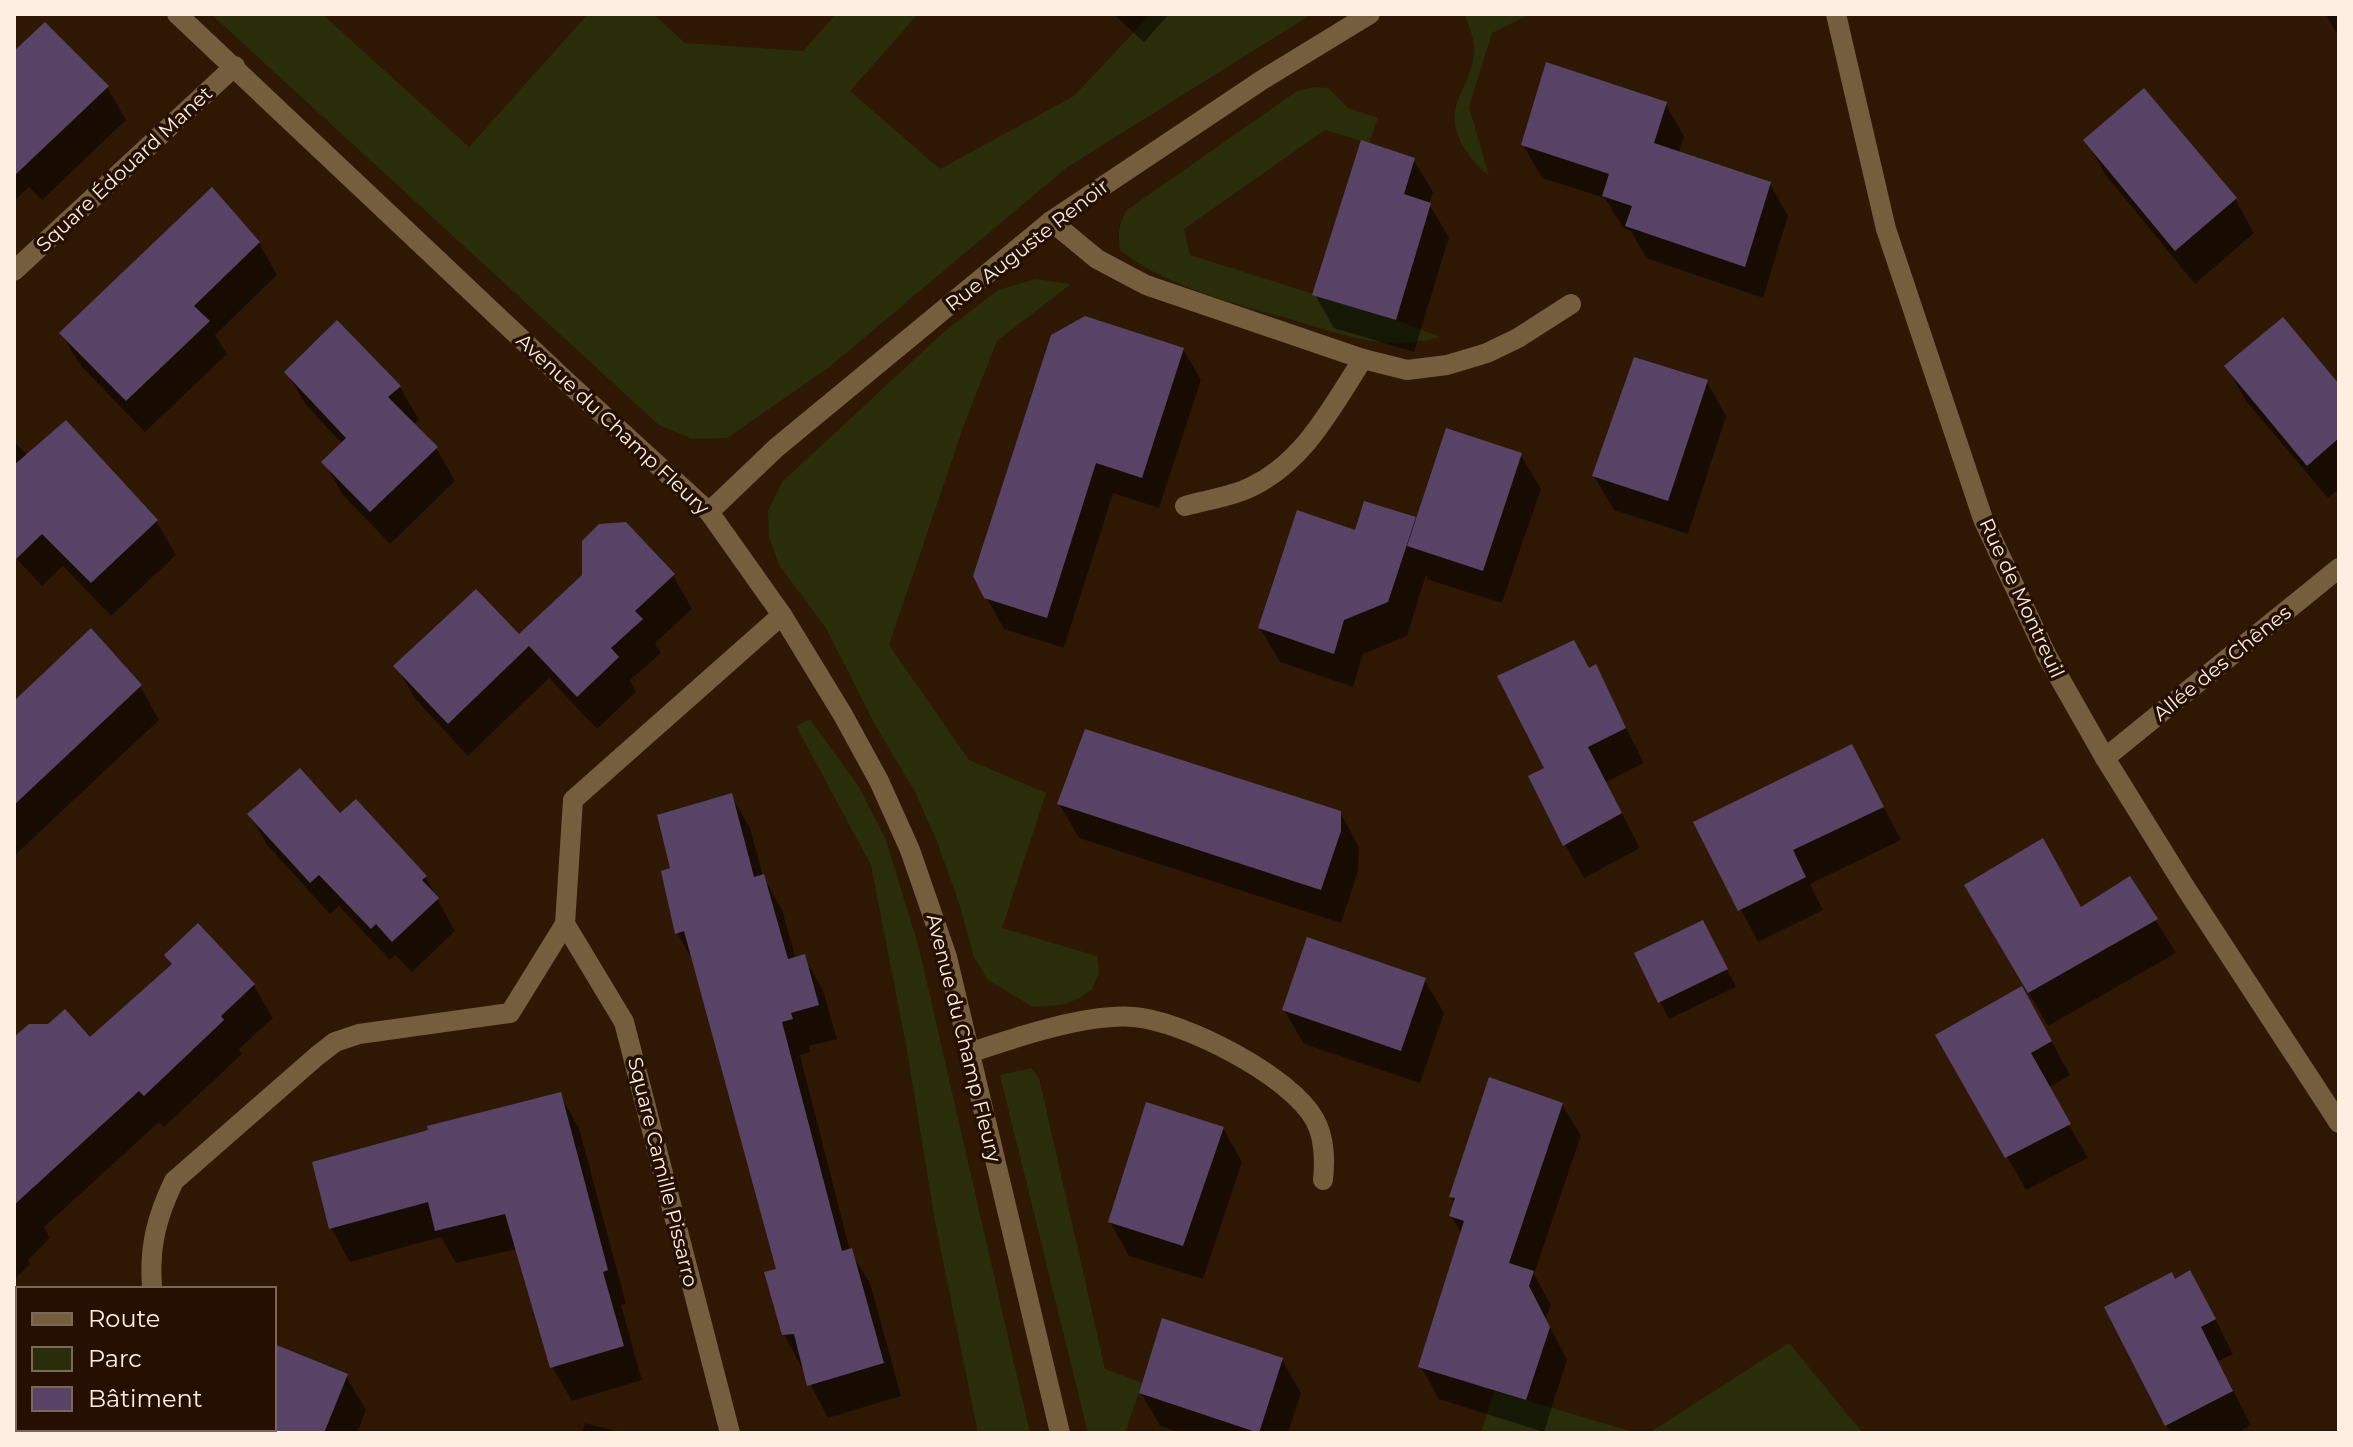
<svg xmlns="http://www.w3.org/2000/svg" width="2353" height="1447" font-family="Montserrat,sans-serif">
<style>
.green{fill:#292d0a}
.shadow{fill:#0007}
.building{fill:#584367}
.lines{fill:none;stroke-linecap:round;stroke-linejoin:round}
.minor{stroke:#745e3d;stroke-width:20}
.labels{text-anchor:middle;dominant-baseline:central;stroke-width:7;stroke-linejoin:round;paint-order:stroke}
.street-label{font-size:20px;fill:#feeee2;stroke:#240f00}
</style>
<rect width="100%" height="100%" fill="#2e1804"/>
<g class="green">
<polygon points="211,14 322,14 469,147 588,14 653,14 685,43 803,51 836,14 918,14 850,91 940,169 1074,96 1151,14 1312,14 1066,168 828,368 727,438 692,439 659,425"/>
<path d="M1465,14H1530L1492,33L1469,107L1489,176C1472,161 1451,137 1455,111C1459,90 1473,76 1474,51C1475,39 1468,25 1465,14Z"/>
<path d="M1314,87L1328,88L1348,108L1378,118L1369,143L1325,130L1184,229L1190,255L1396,320L1440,337C1419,343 1400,344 1379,342C1349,338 1319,328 1290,319C1235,304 1165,286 1120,250C1118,234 1118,224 1127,210L1297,91Z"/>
<polygon points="1036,279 1071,284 997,341 965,422 889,645 969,760 1046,793 1002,928 1097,956 1099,973 1092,989 1080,998 1062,1005 1033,1007 988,980 974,957 959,903 936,839 915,792 873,721 826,628 779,565 769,537 768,511 782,482 945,331 998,290"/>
<polygon points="810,719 859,787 886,840 919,948 1030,1433 978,1433 935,1221 907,1050 871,865 796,726"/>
<polygon points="1031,1068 1039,1078 1105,1369 1142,1383 1125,1433 1088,1433 1000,1075"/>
<polygon points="1789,1343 1863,1433 1649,1433"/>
<polygon points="1494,1391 1637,1433 1481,1433"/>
</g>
<g class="shadow">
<polygon points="1113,14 1169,14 1144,42"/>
<polygon points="2339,14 2339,37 2326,15"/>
<polygon points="14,54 107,87 126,120 42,200 29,187 14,201"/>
<polygon points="1665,103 1684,136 1679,153 1770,184 1788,216 1763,298 1646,258 1631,231 1623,228 1605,198 1542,178 1523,145"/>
<polygon points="2086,140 2235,199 2254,233 2195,284 2105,174"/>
<polygon points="1413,159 1433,192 1429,204 1449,237 1414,352 1334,328 1315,295"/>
<polygon points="259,243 277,275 215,335 227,354 145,432 80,365 62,334"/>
<polygon points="1183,349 1201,380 1159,508 1113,493 1064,648 1004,629 986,597"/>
<polygon points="2227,367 2339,387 2339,489 2328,498 2246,401"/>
<polygon points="286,372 400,387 419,420 413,425 436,448 455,481 390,544 343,495 324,462 341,443 306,405"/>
<polygon points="1707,382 1726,416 1688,534 1614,510 1594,476"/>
<polygon points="14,441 28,456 156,521 176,555 111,616 63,566 42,586 14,556"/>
<polygon points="1521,455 1541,489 1502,603 1429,580 1426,575 1407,636 1363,654 1353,687 1280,662 1260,628 1357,532 1414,518 1417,523"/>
<polygon points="673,575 692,609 655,643 661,653 630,680 636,692 597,729 549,678 468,756 415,699 396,666 519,637 584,576"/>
<polygon points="1595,667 1644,763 1606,782 1640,848 1584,878 1565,845 1547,769 1589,670"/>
<polygon points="140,686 159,720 14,856 14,704"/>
<polygon points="1869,779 1901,840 1810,884 1823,910 1758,942 1695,823"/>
<polygon points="731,795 750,828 763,876 782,910 796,959 804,957 823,990 837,1039 809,1046 810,1052 800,1055 850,1251 870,1283 901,1396 828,1418 784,1334 778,1271 696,967 677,933 673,870"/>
<polygon points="1059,804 1340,812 1359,847 1358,871 1341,923 1079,838"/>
<polygon points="249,814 340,816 425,877 455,931 412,972 395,955 390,960 339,906 330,914 268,846"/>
<polygon points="2129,878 2176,953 2048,1026 1966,886 2081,909"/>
<polygon points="198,926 254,986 273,1018 239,1049 242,1054 164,1127 159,1122 44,1227 50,1238 28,1260 30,1264 14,1280 14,1040 90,1040 173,966 167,955"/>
<polygon points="1712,939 1736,987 1669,1019 1636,954"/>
<polygon points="1424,979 1444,1013 1420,1083 1304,1044 1284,1010"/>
<polygon points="2041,1022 2070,1075 2048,1088 2088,1158 2026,1190 1938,1035"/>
<polygon points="560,1095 579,1128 626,1304 621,1305 642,1380 572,1401 552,1367 517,1249 456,1263 441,1237 350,1262 331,1228"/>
<polygon points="1562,1104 1581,1136 1534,1274 1551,1305 1546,1319 1567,1360 1544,1432 1439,1399 1421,1367 1462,1234 1451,1216 1455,1204 1451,1196"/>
<polygon points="1223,1128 1242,1162 1203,1279 1129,1256 1110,1222"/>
<polygon points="2175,1281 2209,1306 2233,1354 2218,1361 2251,1425 2236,1433 2171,1433 2166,1425"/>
<polygon points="274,1351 346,1376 366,1410 357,1433 244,1433 241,1429 274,1429"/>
<polygon points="1282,1360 1301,1393 1288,1433 1181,1433 1160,1426 1141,1393"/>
<polygon points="585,1423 624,1433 582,1433"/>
<polygon points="33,1429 113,1429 123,1433 31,1433"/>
</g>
<g class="building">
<polygon points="45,22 109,86 14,176 14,51"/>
<polygon points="1546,62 1667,102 1654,143 1771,182 1745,267 1625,226 1632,206 1602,196 1609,174 1521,145"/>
<polygon points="2144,88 2237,198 2175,251 2083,140"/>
<polygon points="1361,140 1415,158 1404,194 1431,203 1396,320 1312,295"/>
<polygon points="212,187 260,242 194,306 210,321 126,401 59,333"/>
<polygon points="1085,316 1184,348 1142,478 1096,463 1047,618 984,598 973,576 1051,335"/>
<polygon points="2283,317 2339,384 2339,438 2307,466 2224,366"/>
<polygon points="337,320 401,386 388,397 438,447 370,512 321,462 346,438 284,372"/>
<polygon points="1634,357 1708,380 1668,501 1592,476"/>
<polygon points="66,420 158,520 91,583 42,534 14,561 14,465"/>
<polygon points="1446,428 1522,453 1483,571 1407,546"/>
<polygon points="1364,501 1416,517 1388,602 1344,620 1334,654 1258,628 1297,510 1355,530"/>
<polygon points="626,522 675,574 635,611 643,619 611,648 619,657 577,697 529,646 448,724 393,666 476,589 519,634 582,575 582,541 599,524"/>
<polygon points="91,628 142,685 14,805 14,701"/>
<polygon points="1574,640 1589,668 1596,664 1626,728 1588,747 1622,813 1563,846 1528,776 1544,768 1497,676"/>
<polygon points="1085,729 1341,811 1341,831 1321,890 1057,804"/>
<polygon points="1852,744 1884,807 1793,850 1806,877 1738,911 1693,822"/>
<polygon points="300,768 340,813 356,799 427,876 422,880 439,898 392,942 376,924 371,929 319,875 310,883 247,814"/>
<polygon points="732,793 754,877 764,874 788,959 805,954 819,1005 791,1013 793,1019 782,1022 842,1251 852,1248 884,1363 807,1386 794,1334 782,1335 764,1272 776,1269 684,931 675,934 661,871 670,868 657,815"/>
<polygon points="2043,838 2081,907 2130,876 2158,919 2028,993 1964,885"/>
<polygon points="1703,920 1728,969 1658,1003 1634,953"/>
<polygon points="198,923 255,984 221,1016 224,1020 144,1096 139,1091 14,1205 14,1037 29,1024 48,1024 65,1009 90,1037 172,964 164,955"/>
<polygon points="1307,937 1426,978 1401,1051 1282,1010"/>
<polygon points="2022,986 2052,1041 2031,1053 2071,1124 2005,1158 1935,1035"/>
<polygon points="1489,1077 1563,1103 1509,1263 1534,1271 1529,1286 1550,1327 1526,1400 1418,1367 1464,1221 1449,1216 1455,1198 1449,1197"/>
<polygon points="561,1092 608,1270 603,1272 624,1346 550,1368 505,1214 435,1231 428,1202 329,1229 312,1162 428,1130 427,1126"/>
<polygon points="1146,1102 1224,1127 1183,1246 1108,1222"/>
<polygon points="2190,1270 2216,1319 2201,1327 2233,1391 2165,1426 2104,1307 2172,1272 2175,1279"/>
<polygon points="1162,1318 1283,1358 1259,1433 1139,1393"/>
<polygon points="274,1344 348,1374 324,1433 274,1433"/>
</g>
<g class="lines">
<g class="minor">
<polyline points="177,14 566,381 709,512 782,615 843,715 879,781 910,850 947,957 1060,1433"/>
<polyline points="1836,14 1886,229 1983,519 2047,656 2105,758 2185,887 2339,1123"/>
<polyline points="1051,221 1097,259 1146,285 1363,359"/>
<polyline points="14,271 235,66"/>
<path d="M1185,506C1206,500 1231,497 1251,487C1305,461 1331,408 1363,359L1407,370L1447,365L1487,353L1518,338L1571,304"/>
<polyline points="709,512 776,448 1051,221 1262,80 1370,14"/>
<polyline points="2105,758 2339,568"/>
<path d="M969,1053C1014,1038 1087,1013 1134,1017C1184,1021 1291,1076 1315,1120C1325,1139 1325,1160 1323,1180"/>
<path d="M152,1286C149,1246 157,1216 174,1181L317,1056L335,1042L359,1034L510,1013L565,924"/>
<polyline points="730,1433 624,1022 565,924 573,800 782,615"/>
</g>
</g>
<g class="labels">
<g class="street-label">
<text transform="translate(124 169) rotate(-43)">Square Édouard Manet</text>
<text transform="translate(1027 245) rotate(-38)">Rue Auguste Renoir</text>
<text transform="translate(613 424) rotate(43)">Avenue du Champ Fleury</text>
<text transform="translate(2022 598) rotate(65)">Rue de Montreuil</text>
<text transform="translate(2222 663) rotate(-39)">Allée des Chênes</text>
<text transform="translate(964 1038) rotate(76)">Avenue du Champ Fleury</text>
<text transform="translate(663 1172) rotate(76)">Square Camille Pissarro</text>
</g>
</g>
<rect width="2353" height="1447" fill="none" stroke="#feeee2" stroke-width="32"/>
<rect x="16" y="1287" width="260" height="144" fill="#240f00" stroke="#7b685a" stroke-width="2"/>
<rect x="32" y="1313" width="40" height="12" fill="#745e3d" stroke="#7b685a" stroke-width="2"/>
<text x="88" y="1327" font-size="24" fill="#feeee2">Route</text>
<rect x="32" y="1347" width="40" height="24" fill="#292d0a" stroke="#7b685a" stroke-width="2"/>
<text x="88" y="1367" font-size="24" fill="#feeee2">Parc</text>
<rect x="32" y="1387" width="40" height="24" fill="#584367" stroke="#7b685a" stroke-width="2"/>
<text x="88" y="1407" font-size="24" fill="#feeee2">Bâtiment</text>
</svg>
